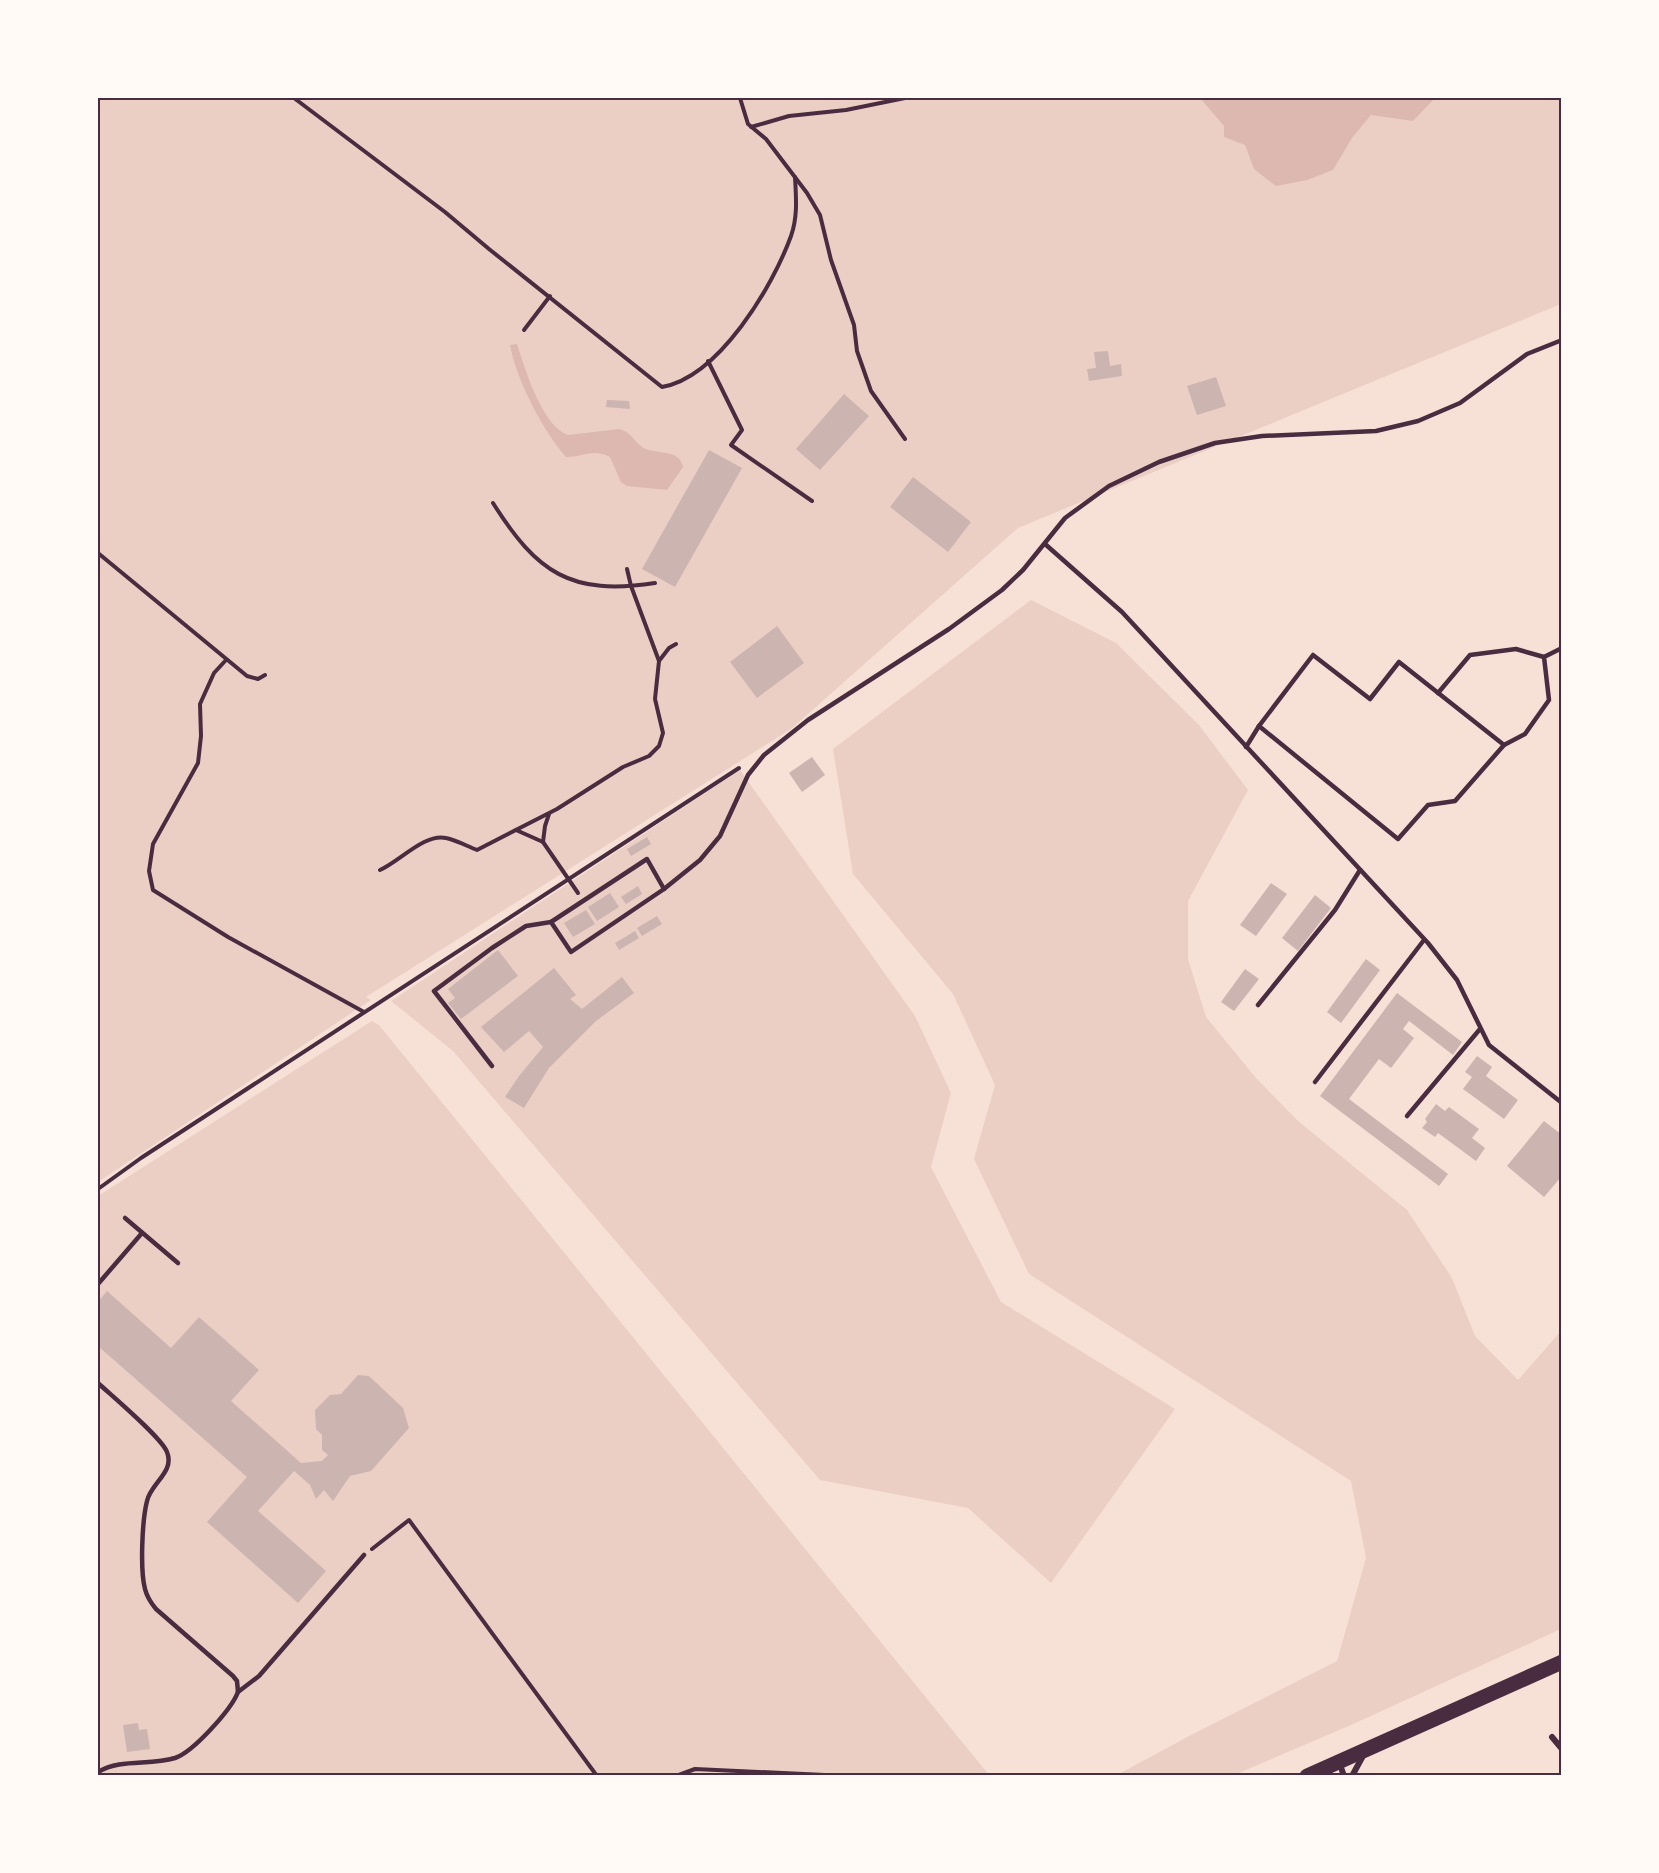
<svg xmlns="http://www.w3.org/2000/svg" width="1659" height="1873" font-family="Signika,sans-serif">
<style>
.green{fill:#ebcfc5}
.water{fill:#dcb8b0}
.building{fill:#ccb4b1}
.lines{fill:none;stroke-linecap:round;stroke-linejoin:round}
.path{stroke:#4a2c40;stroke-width:4}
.service{stroke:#4a2c40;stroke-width:4.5}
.minor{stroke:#4a2c40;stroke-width:6}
.primary{stroke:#4a2c40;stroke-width:15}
.neatline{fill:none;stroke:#4a2c40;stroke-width:2}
</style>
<rect width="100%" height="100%" fill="#f7e1d7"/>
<g class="green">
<polygon points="98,98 1561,98 1561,304 1018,528 791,729 366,997 371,1000 98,1182"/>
<polygon points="1031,600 1116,643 1199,725 1248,790 1188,901 1188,959 1206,1017 1256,1078 1298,1121 1407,1210 1452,1278 1475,1336 1518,1380 1561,1331 1561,1629 1351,1725 1234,1775 1117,1775 1191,1735 1337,1661 1366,1558 1351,1481 1029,1274 974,1159 995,1085 953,994 853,874 833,749"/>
<polygon points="740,770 915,1016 951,1093 931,1167 1001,1302 1175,1409 1051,1583 968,1508 820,1480 453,1051 391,1001"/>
<polygon points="372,1021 379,1025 989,1775 98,1776 98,1196"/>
</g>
<g class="water">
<polygon points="1200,98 1435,98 1413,121 1371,115 1352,138 1333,170 1307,180 1276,186 1254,169 1245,145 1224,137 1224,126"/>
<path d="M517,344C525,369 542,426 568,435L619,429C631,432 633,440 642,447C655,456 679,447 683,467L667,490L627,486L621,482L610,457C592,448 584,457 566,457C543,431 516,379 510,345Z"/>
</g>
<g class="building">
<polygon points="1108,351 1110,366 1121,364 1122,376 1089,381 1087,369 1096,368 1094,352"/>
<polygon points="1216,377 1226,406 1197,415 1187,386"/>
<polygon points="844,394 869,416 820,470 796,449"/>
<polygon points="607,400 629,401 630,409 606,407"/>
<polygon points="709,450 742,468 675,587 642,569"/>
<polygon points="913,477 971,522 948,552 890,507"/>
<polygon points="777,626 804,663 757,698 730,662"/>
<polygon points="812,757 825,775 802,792 789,773"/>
<polygon points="647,837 651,844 631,856 627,849"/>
<polygon points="1271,883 1287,894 1256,936 1240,925"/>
<polygon points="638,886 642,894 626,904 621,897"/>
<polygon points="610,893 619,907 597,921 588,907"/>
<polygon points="1315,895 1331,908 1298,951 1282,938"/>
<polygon points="586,910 595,924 573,937 564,923"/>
<polygon points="657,916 662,924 642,936 637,928"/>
<polygon points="635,931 639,938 619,950 615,943"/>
<polygon points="498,950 518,976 461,1019 448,1003 455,998 448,989"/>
<polygon points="1366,959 1380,970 1341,1023 1327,1012"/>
<polygon points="554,968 576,995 570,999 582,1009 622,977 634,993 596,1021 549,1068 524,1108 505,1097 519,1076 543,1047 529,1031 504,1052 481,1027"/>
<polygon points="1245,969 1259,979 1234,1011 1221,1002"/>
<polygon points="1397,993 1462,1042 1453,1055 1409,1021 1403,1029 1414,1038 1391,1068 1379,1059 1349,1099 1448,1174 1439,1186 1320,1096"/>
<polygon points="1477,1056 1492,1067 1486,1076 1518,1100 1504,1119 1463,1089 1472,1077 1465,1072"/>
<polygon points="1436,1104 1445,1111 1449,1107 1479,1129 1472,1138 1485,1148 1476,1161 1438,1133 1435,1137 1422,1128 1427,1122 1425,1119"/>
<polygon points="1544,1121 1562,1135 1562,1176 1544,1197 1507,1166"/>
<polygon points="107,1291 171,1348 199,1317 259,1370 231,1401 301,1463 322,1461 328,1455 322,1450 322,1435 316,1429 315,1410 330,1395 341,1394 358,1375 369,1376 403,1408 409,1428 371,1471 350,1476 333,1501 324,1490 316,1499 310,1485 294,1471 258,1511 326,1571 298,1603 207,1522 247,1477 98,1346 98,1302"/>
<polygon points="138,1723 139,1730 147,1729 150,1749 127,1752 123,1725"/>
</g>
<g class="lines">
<g class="path">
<path d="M294,98L445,212L489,249L662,387C719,377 773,286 791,236C798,216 796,197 795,177"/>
<polyline points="740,98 748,124 766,139 807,193 820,215 831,260 854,325 857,351 871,391 905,439"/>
<polyline points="751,127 789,116 846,110 905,98"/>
<polyline points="524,330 550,296"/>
<polyline points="708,361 742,430 731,445 812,501"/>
<path d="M493,503C537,573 571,596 655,583"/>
<polyline points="98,553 247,676 258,679 265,675"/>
<polyline points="627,569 631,586 659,661"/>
<polyline points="226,660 214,673 200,704 201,736 198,763 153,844 149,871 153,890 228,937 364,1012"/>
<polyline points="516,830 543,842 578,893"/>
<polyline points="543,842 545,826 549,814"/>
<path d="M380,870C400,861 425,833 446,838C456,840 467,846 477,850L557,809L623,767L649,756L659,746L663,733L655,699L659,661L669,648L676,644"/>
<polyline points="98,1189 141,1158 739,768"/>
<polyline points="372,1549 409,1520 597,1776"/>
<polyline points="676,1776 695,1769 846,1776"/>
</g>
<g class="service">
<polyline points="1045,544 1122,612 1428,943 1457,980 1489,1045 1562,1103"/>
<polyline points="1438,693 1470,655 1516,649 1544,657"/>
<polyline points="1259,726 1398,839 1428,805 1455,801 1504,745"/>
<polyline points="1246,747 1259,726 1313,655 1370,699 1399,662 1504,745 1525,734 1549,700 1544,657 1562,648"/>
<polyline points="551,922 647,859 664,889"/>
<polyline points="1258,1005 1335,910 1360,870"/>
<polyline points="492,1066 434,991 492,948 526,926 551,922 571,952 664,889 700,860 720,836 748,775 764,755 808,720 949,629 1002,590 1023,570 1065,518 1109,486 1159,462 1215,443 1262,436 1376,431 1418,421 1460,403 1527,354 1562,340"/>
<polyline points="1315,1082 1424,940"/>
<polyline points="1407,1116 1480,1029"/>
<polyline points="125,1218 178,1263"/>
<polyline points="98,1284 142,1233"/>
<path d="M98,1383C112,1396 161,1437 167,1452C175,1472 151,1483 147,1501C142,1521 140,1570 145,1589C147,1597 151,1603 156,1609L233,1676L237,1681L238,1692C231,1710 193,1752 175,1758C149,1766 121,1758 98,1772"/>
<polyline points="238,1692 259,1676 364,1555"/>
</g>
<g class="minor">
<polyline points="1552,1737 1562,1749"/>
<polyline points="1339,1762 1344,1776"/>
<polyline points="1352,1776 1364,1754"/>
</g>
<polyline class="primary" points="1307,1776 1562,1662"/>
</g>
<rect width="1659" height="1873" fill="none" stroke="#fffaf5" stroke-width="198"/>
<rect x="99" y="99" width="1461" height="1675" class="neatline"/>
</svg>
